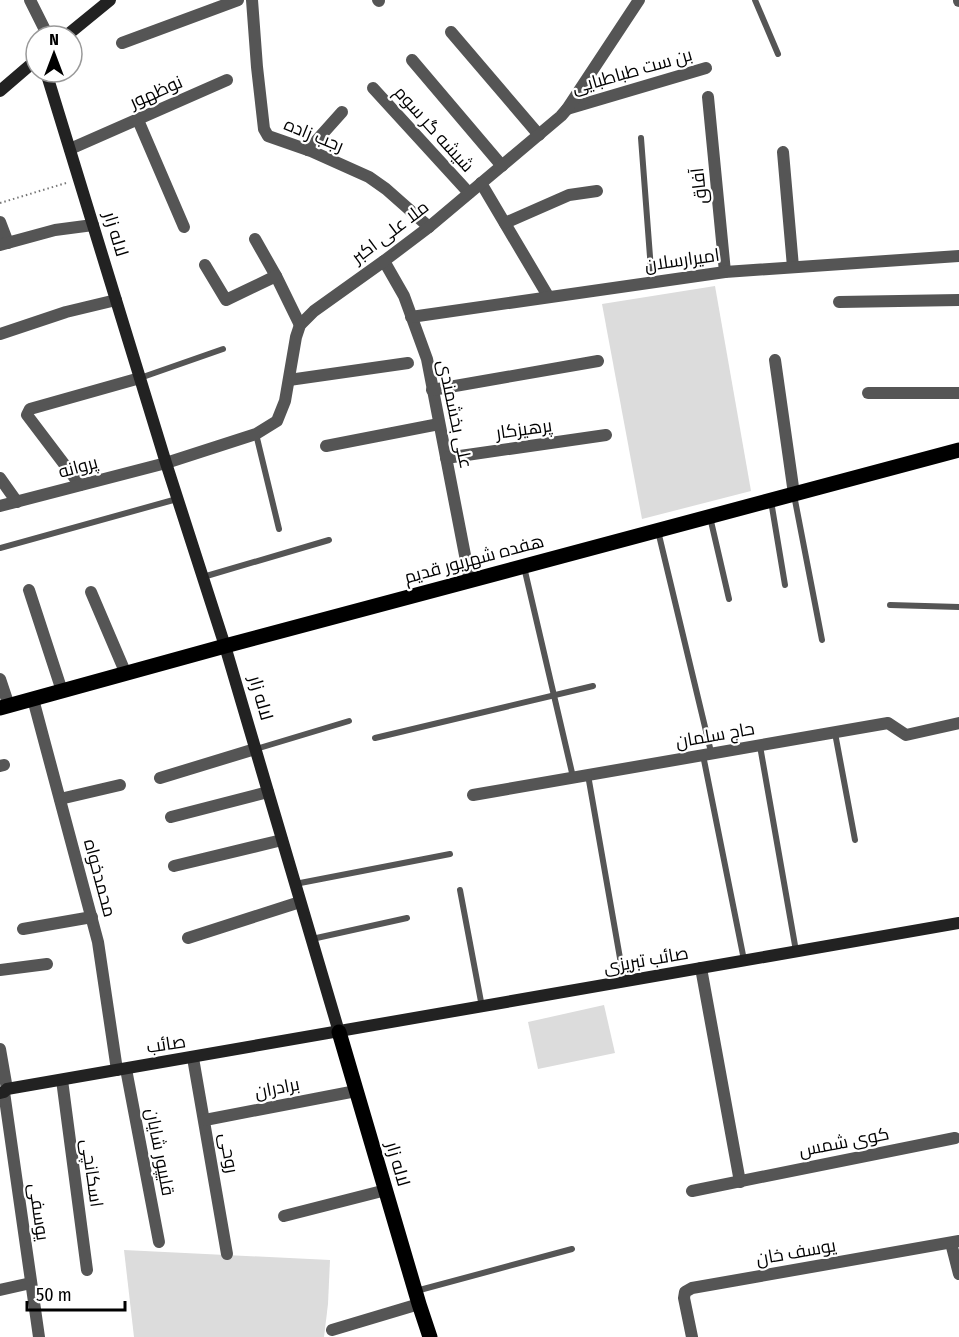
<svg xmlns="http://www.w3.org/2000/svg" width="959" height="1337" font-family="'Fira Sans Condensed',Cairo,sans-serif">
<style>
.green{fill:#dcdcdc}
.lines{fill:none;stroke-linecap:round;stroke-linejoin:round}
.path{stroke:#777;stroke-width:2;stroke-dasharray:1.5 3;stroke-linecap:butt}
.service{stroke:#555;stroke-width:6}
.minor{stroke:#555;stroke-width:12}
.tertiary{stroke:#555;stroke-width:12}
.secondary{stroke:#222;stroke-width:12}
.primary{stroke:#000;stroke-width:15}
.labels{text-anchor:middle;dominant-baseline:central;stroke-width:4.5;stroke-linejoin:round;paint-order:stroke}
.street-label{font-size:18px;fill:#000;stroke:#fff}
</style>
<rect width="100%" height="100%" fill="#fff"/>
<g class="green">
<polygon points="715,286 751,491 642,519 602,304"/>
<polygon points="604,1005 615,1053 538,1069 528,1022"/>
<polygon points="124,1250 330,1260 328,1304 324,1337 134,1337"/>
</g>
<g class="lines">
<polyline class="path" points="0,203 66,183"/>
<g class="service">
<polyline points="755,0 778,54"/>
<polyline points="641,138 652,283"/>
<polyline points="140,378 223,349"/>
<polyline points="256,434 279,529"/>
<polyline points="794,495 822,640"/>
<polyline points="771,501 785,585"/>
<polyline points="710,517 729,599"/>
<polyline points="658,531 711,752"/>
<polyline points="0,548 177,499"/>
<polyline points="524,567 573,777"/>
<polyline points="203,577 329,540"/>
<polyline points="890,605 959,607"/>
<polyline points="835,733 855,840"/>
<polyline points="375,738 593,686"/>
<polyline points="760,746 796,951"/>
<polyline points="256,749 349,721"/>
<polyline points="703,755 744,960"/>
<polyline points="588,775 624,981"/>
<polyline points="295,884 450,854"/>
<polyline points="460,890 482,1007"/>
<polyline points="312,939 407,918"/>
<polyline points="416,1291 572,1249"/>
</g>
<g class="minor">
<polyline points="30,0 44,28"/>
<polyline points="252,0 257,67 264,129 268,136 311,151 369,177 386,189 429,227"/>
<polyline points="378,0 379,1"/>
<polyline points="959,0 959,1"/>
<polyline points="451,32 539,135"/>
<polyline points="122,43 238,0"/>
<polyline points="412,60 502,166"/>
<polyline points="373,88 469,193"/>
<polyline points="708,97 725,272"/>
<polyline points="567,109 706,68"/>
<polyline points="138,120 184,227"/>
<polyline points="70,149 227,80"/>
<polyline points="308,150 342,112"/>
<polyline points="783,152 793,267"/>
<polyline points="481,183 548,296"/>
<polyline points="0,222 8,243"/>
<polyline points="505,223 569,195 597,191"/>
<polyline points="255,239 276,276 300,325"/>
<polyline points="0,245 55,230 93,225"/>
<polyline points="384,261 404,296 427,359 470,581"/>
<polyline points="205,265 226,300 276,276"/>
<polyline points="839,302 959,300"/>
<polyline points="411,317 725,272 959,256"/>
<polyline points="0,334 66,312 116,300"/>
<polyline points="775,360 794,494"/>
<polyline points="289,380 408,363"/>
<polyline points="432,390 598,361"/>
<polyline points="868,393 959,393"/>
<polyline points="326,446 439,424"/>
<polyline points="446,458 606,435"/>
<polyline points="0,478 17,502"/>
<polyline points="80,485 27,415 30,409 140,378"/>
<polyline points="0,506 166,463"/>
<polyline points="29,590 62,691"/>
<polyline points="91,592 126,674"/>
<polyline points="0,679 9,706"/>
<polyline points="33,699 98,942 117,1070"/>
<polyline points="0,766 4,765"/>
<polyline points="160,778 255,749"/>
<polyline points="473,795 888,723 906,735 959,723"/>
<polyline points="60,799 120,785"/>
<polyline points="171,817 268,792"/>
<polyline points="174,866 282,840"/>
<polyline points="23,929 92,917"/>
<polyline points="188,938 300,902"/>
<polyline points="701,968 740,1182"/>
<polyline points="0,970 47,964"/>
<polyline points="0,1049 7,1089"/>
<polyline points="193,1058 227,1254"/>
<polyline points="126,1069 159,1242"/>
<polyline points="62,1080 87,1270"/>
<polyline points="4,1092 39,1337"/>
<polyline points="205,1120 356,1091"/>
<polyline points="692,1191 955,1138"/>
<polyline points="284,1216 386,1190"/>
<polyline points="951,1243 959,1274"/>
<polyline points="0,1290 31,1283"/>
<polyline points="332,1330 419,1304"/>
<polyline points="692,1337 684,1298 685,1292 692,1288 959,1241"/>
</g>
<polyline class="tertiary" points="166,463 256,434 277,421 285,401 296,337 300,325 314,311 384,261 429,227 561,116 567,109 639,0"/>
<g class="secondary">
<polyline points="66,36 110,0"/>
<polyline points="46,72 166,463 225,646 339,1032"/>
<polyline points="0,91 36,60"/>
<polyline points="0,1093 4,1092 7,1089 959,923"/>
</g>
<g class="primary">
<polyline points="0,708 225,646 959,450"/>
<polyline points="339,1032 419,1304 430,1337"/>
</g>
</g>
<g class="labels">
<g class="street-label">
<text transform="translate(632 71) rotate(-16)">بن ست طباطبایی</text>
<text transform="translate(156 92) rotate(-24)">نوظهور</text>
<text transform="translate(434 129) rotate(48)">شیشه گر سوم</text>
<text transform="translate(314 135) rotate(22)">رجب زاده</text>
<text transform="translate(699 186) rotate(-96)">آفاق</text>
<text transform="translate(390 232) rotate(-37)">ملا علی اکبر</text>
<text transform="translate(116 234) rotate(73)">لاله زار</text>
<text transform="translate(682 260) rotate(-8)">امیرارسلان</text>
<text transform="translate(455 414) rotate(78)">علی بخشمندی</text>
<text transform="translate(524 429) rotate(-8)">پرهیزکار</text>
<text transform="translate(78 467) rotate(-15)">پروانه</text>
<text transform="translate(474 559) rotate(-15)">هفده شهریور قدیم</text>
<text transform="translate(261 698) rotate(74)">لاله زار</text>
<text transform="translate(715 735) rotate(-10)">حاج سلمان</text>
<text transform="translate(100 878) rotate(75)">محمدخواه</text>
<text transform="translate(646 960) rotate(-10)">صائب تبریزی</text>
<text transform="translate(166 1044) rotate(-9)">صائب</text>
<text transform="translate(277 1088) rotate(-11)">برادران</text>
<text transform="translate(844 1142) rotate(-11)">کوی شمس</text>
<text transform="translate(160 1152) rotate(79)">قلیپور شایان</text>
<text transform="translate(229 1153) rotate(80)">روحی</text>
<text transform="translate(398 1164) rotate(74)">لاله زار</text>
<text transform="translate(92 1173) rotate(82)">اسکانچی</text>
<text transform="translate(39 1212) rotate(82)">یوسفی</text>
<text transform="translate(796 1252) rotate(-10)">یوسف خان</text>
</g>
</g>
<g transform="translate(54 54)"><circle r="28" fill="#ffffff" stroke="#999999" stroke-width="1.5"/>
<path d="M0-4.5L10 22L0 15L-10 22Z" fill="#000000"/>
<text y="-9" font-size="16" font-weight="bold" text-anchor="middle" fill="#000000">N</text>
</g>
<path d="M27 1301v9h98v-9" fill="none" stroke="#000000" stroke-width="3"/>
<text x="36" y="1301" font-size="18" fill="#000000" stroke="#ffffff" stroke-width="4.5" paint-order="stroke">50 m</text>
</svg>
